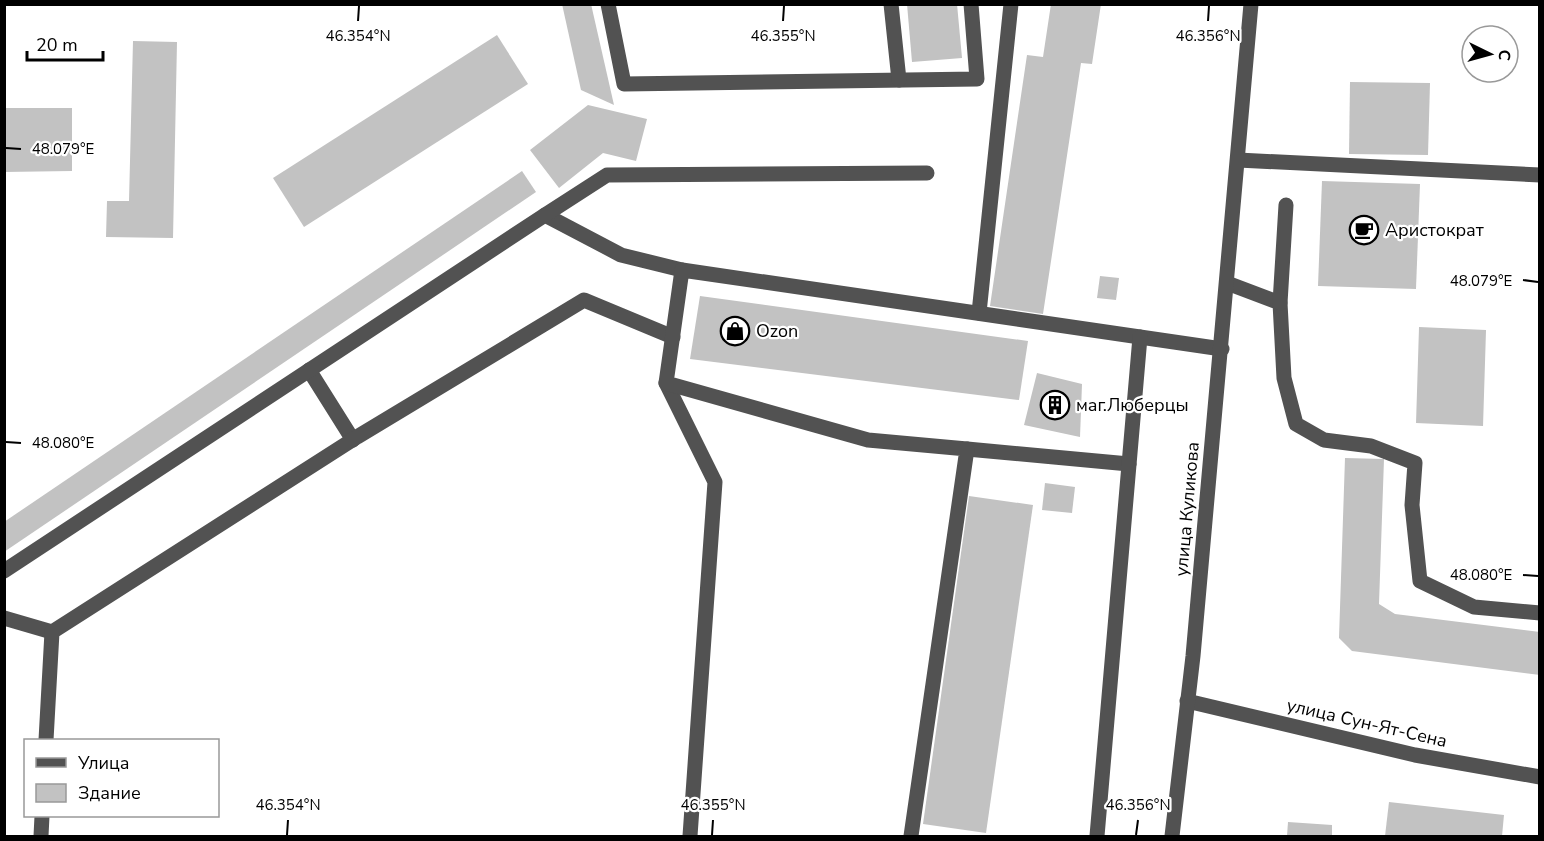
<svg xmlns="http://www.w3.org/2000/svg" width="1544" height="841" font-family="'Nunito Sans',sans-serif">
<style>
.building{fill:#c2c2c2}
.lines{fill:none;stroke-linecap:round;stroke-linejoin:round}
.minor{stroke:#525252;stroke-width:15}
.ticks{fill:none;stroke:#000;stroke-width:2}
.labels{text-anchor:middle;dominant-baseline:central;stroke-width:4.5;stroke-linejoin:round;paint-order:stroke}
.poi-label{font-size:18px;fill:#000;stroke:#fff;text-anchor:start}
.street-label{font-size:18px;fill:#000;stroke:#fff}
.ticks-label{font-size:15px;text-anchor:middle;fill:#000;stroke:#fff;stroke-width:4.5;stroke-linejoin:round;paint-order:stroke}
</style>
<rect width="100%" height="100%" fill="#fff"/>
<g class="building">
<polygon points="562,4 591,4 614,105 581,90"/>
<polygon points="907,4 957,4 962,58 912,62"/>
<polygon points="1051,4 1101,4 1092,64 1081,63 1043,314 990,306 1027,55 1043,57"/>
<polygon points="497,35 528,84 304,227 273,178"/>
<polygon points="133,41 177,42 173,238 106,237 107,201 129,201"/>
<polygon points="1350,82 1430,83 1428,155 1349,154"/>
<polygon points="588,105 647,119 636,161 603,153 559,188 530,150"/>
<polygon points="4,108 72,108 72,171 4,172"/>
<polygon points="522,171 536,192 4,552 4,522"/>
<polygon points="1322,181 1420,184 1416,289 1318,286"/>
<polygon points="1100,276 1119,278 1116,300 1097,298"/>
<polygon points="700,296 1028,341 1019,400 690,359"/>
<polygon points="1419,327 1486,330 1483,426 1416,423"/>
<polygon points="1037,373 1082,384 1080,437 1024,425"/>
<polygon points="1345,458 1384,459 1379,604 1395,614 1540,632 1540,675 1352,651 1339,638"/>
<polygon points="1045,483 1075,487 1072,513 1042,510"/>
<polygon points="969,496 1033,505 986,833 923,824"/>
<polygon points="1389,802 1504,815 1502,836 1385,836"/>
<polygon points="1288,822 1332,825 1332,836 1287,836"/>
</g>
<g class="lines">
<g class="minor">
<polyline points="608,4 624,84 977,79 971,4"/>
<polyline points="891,4 899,80"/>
<polyline points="1238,160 1540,175"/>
<polyline points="545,215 621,255 682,270"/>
<polyline points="1227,283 1280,303 1284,378 1296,424 1324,440 1371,446 1415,463 1412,505 1420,581 1474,607 1540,613"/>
<polyline points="1280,303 1286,205"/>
<polyline points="979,313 1011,4"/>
<polyline points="309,370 353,440"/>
<polyline points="666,383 715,482 690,836"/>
<polyline points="967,449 1129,464"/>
<polyline points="4,571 545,215 607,175 927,173"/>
<polyline points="4,618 52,632"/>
<polyline points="1187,701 1415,755 1540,777"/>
<polyline points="46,740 52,632 357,437 584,300 673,337"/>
<polyline points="41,836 42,816"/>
<polyline points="911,836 967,449 868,440 666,383 682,270 1222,349"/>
<polyline points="1097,836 1140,337"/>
<polyline points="1172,836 1193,656 1251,4"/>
</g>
</g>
<path class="ticks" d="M358,21L359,6M783,21L784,6M1208,21L1209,6M6,148L21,149M1523,280L1538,282M6,442L21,443M1523,575L1538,576M287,835L288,820M712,835L713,820M1136,835L1138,820"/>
<defs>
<g id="cafe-ring" transform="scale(1.5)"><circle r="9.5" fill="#fff" stroke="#000" stroke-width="1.5"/><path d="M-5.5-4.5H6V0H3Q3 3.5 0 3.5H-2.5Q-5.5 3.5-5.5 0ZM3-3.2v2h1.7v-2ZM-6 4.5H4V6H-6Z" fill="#000"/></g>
<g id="shop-ring" transform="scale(1.5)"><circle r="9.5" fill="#fff" stroke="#000" stroke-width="1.5"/><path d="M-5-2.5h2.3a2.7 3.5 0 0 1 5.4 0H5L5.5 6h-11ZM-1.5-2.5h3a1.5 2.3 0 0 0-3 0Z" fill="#000"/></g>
<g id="building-ring" transform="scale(1.5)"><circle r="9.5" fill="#fff" stroke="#000" stroke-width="1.5"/><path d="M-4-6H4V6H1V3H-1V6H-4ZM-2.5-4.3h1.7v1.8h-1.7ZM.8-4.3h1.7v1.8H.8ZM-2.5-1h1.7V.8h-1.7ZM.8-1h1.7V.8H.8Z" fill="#000"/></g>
</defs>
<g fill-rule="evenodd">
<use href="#cafe-ring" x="1364" y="230"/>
<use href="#shop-ring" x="735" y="331"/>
<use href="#building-ring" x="1055" y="405"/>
</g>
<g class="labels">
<g class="poi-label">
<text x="1385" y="230">Аристократ</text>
<text x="756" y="331">Ozon</text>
<text x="1076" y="405">маг.Люберцы</text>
</g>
<g class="street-label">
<text transform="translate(1187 509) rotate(-85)">улица Куликова</text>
<text transform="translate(1367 723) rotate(13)">улица Сун-Ят-Сена</text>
</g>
</g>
<g class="ticks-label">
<text x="358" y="41">46.354°N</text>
<text x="783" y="41">46.355°N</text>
<text x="1208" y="41">46.356°N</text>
<text x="63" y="154">48.079°E</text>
<text x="1481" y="286">48.079°E</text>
<text x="63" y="448">48.080°E</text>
<text x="1481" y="580">48.080°E</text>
<text x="288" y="810">46.354°N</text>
<text x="713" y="810">46.355°N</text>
<text x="1138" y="810">46.356°N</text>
</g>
<rect width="1544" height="841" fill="none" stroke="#000000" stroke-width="12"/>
<rect x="24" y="739" width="195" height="78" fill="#ffffff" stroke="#999999" stroke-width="1.5"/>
<rect x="36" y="758" width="30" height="9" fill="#525252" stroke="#999999" stroke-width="1.5"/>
<text x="78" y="769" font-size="18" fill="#000000">Улица</text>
<rect x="36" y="784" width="30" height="18" fill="#c2c2c2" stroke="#999999" stroke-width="1.5"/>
<text x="78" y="799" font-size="18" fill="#000000">Здание</text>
<g transform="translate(1490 54) rotate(95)"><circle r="28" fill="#ffffff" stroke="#999999" stroke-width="1.5"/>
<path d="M0-4.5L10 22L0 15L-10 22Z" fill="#000000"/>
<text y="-9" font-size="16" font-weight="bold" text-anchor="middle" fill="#000000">С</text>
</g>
<path d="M27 51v9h76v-9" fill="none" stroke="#000000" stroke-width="3"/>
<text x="36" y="51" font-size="18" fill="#000000" stroke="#ffffff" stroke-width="4.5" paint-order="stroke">20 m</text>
</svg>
